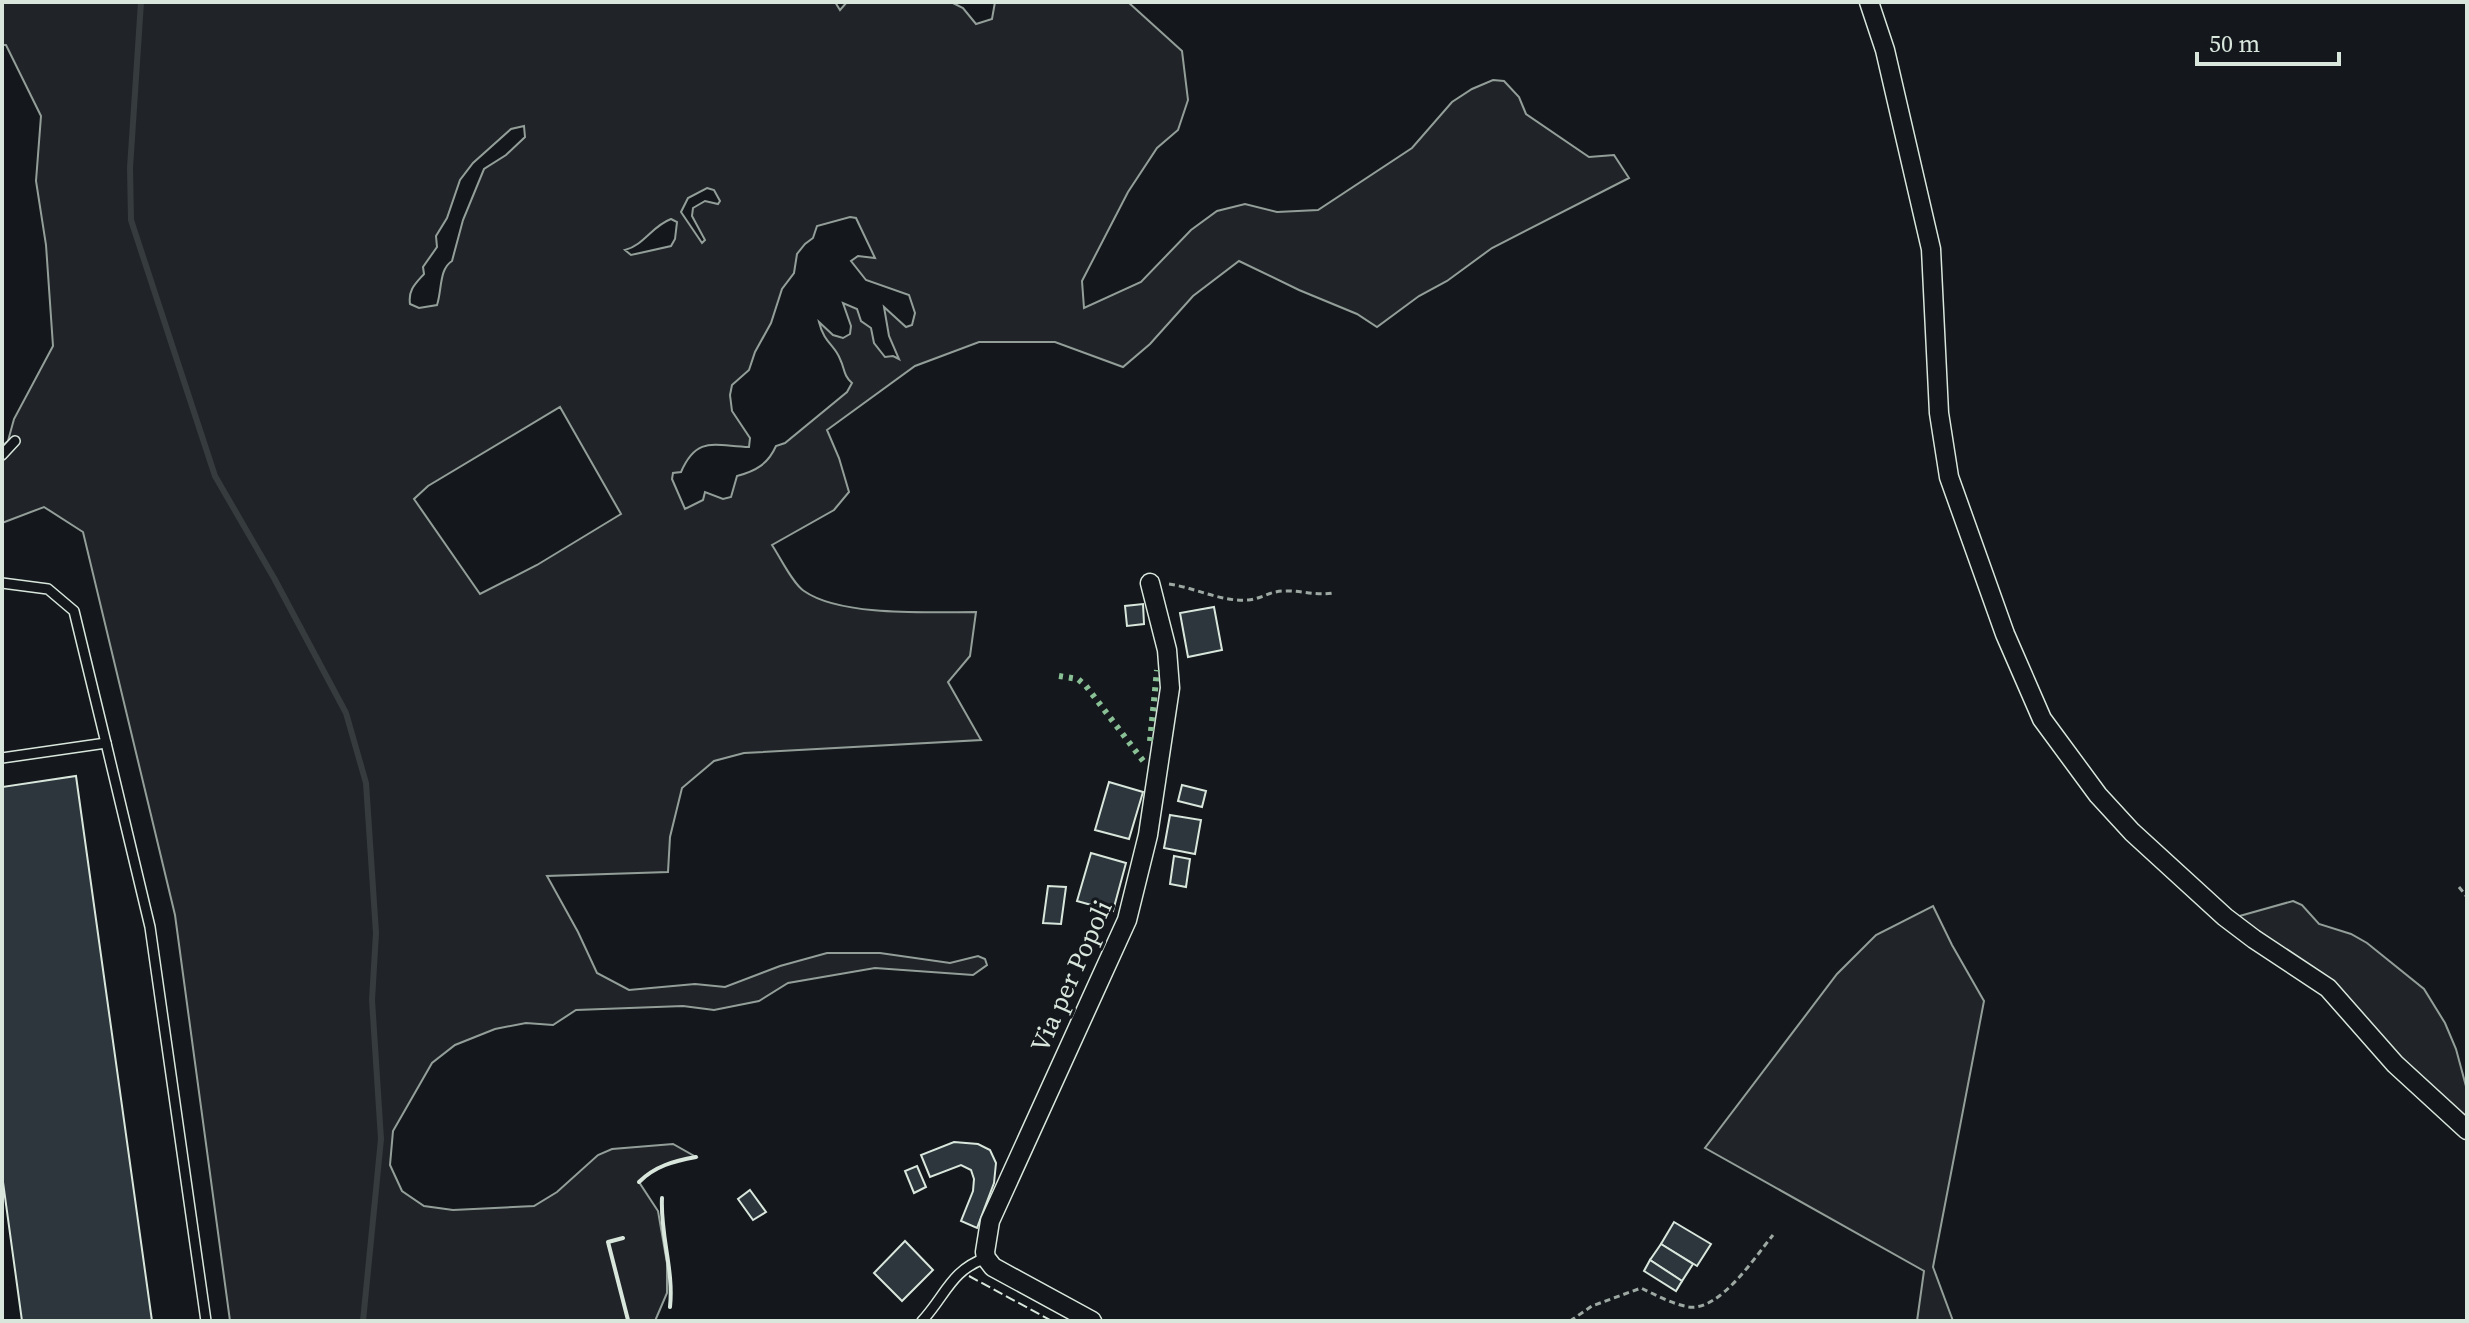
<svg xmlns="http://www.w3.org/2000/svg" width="2469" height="1323" font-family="'Source Serif 4',serif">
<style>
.green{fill:#202428;stroke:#939e99;stroke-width:2;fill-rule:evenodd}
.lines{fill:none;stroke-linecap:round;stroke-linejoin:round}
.stream{stroke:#363b3e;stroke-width:6}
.building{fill:#2c363c;stroke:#d8e6dc;stroke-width:2}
.service-casing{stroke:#d8e6dc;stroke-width:12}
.minor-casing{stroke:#d8e6dc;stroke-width:21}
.path{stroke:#9da8a2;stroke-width:3;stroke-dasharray:6 4;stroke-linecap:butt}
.service{stroke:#14181c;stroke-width:9}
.minor{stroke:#14181c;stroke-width:18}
.hedge{stroke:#8ac095;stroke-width:6;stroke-dasharray:4 6;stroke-linecap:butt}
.fence{stroke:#d8e6dc;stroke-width:2;stroke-dasharray:10 4;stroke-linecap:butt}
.wall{stroke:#d8e6dc;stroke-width:4}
.labels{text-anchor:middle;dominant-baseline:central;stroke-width:6;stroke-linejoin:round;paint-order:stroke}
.street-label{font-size:26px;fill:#d8e6dc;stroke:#14181c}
</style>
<rect width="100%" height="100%" fill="#14181c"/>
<g class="green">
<path d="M2,2H835L840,10L847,2H951L963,8L976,24L992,19L995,2H1128L1182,51L1188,100L1178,130L1157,148L1128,192L1082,281L1084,308L1141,282L1191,230L1217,211L1245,204L1277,212L1318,210L1412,148L1452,102L1472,89L1493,80L1504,81L1519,97L1526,114L1589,157L1614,155L1629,178L1492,248L1447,281L1419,296L1377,327L1357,314L1299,290L1239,261L1193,296L1150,344L1123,367L1055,342H979L915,366L827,430L839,458L849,492L834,510L772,545C780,557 793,584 804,591C841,617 931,612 976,612L970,656L948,682L981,740L744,753L714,761L682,788L670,837L668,872L547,876L578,932L597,973L629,990L695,984L725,987L780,966L827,953H880L950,963L978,956L985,959L987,965L973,975L875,968L788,983L759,1001L714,1010L683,1006L576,1010L553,1025L526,1023L495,1029L455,1045L432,1063L393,1131L390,1165L402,1191L424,1206L453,1210L534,1206L557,1192L598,1155L612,1149L673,1144L696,1157C674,1161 655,1165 639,1182L658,1211L667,1263V1293L655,1321H230L175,915L83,532L44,507L2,523V446L8,441L14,419L53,346L46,245L36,181L41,116L6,45H2ZM524,126L525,137L506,155L484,169L463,220L452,261C439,269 442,290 437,305L419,308L410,304C408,290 415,284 424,274L423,267L437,247L436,236L447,218L460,180L473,163L511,129ZM707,188L714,190L720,201L718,204L705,201L693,208L692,216L705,240L702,243L681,212L688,198ZM850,217L856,218L875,258L858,256L851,261L866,280L909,295L915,313L912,325L906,327L884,307L889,336L899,359L893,356L885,357L874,343L871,328L861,321L857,309L843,303L851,326L850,334L843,338L833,335L819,322C824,343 835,345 840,359C845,369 843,375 852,383L847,392L785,443L776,446C768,464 756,471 737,476L731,497L723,499L705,492L703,500L685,509L672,479L673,473L681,472C697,435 715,446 749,447L750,438L732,411L730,395L732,385L749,370L755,352L771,323L782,289L794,273L797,254L805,244L813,238L817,226ZM671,219L677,222L675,239L671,246L631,255L625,250C644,245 652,226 671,219ZM560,407L621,514L537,565L480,594L414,499L428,486Z"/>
<polygon points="2293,901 2302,905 2319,924 2351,934 2367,943 2424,989 2445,1023 2456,1049 2467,1090 2467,1123 2236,917"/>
<polygon points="1933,906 1952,945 1984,1001 1933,1267 1953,1321 1917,1321 1924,1271 1705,1148 1837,974 1876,935"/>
</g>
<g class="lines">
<polyline class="stream" points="141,2 130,168 131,220 215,476 274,578 346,713 366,783 376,933 372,1000 381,1139 363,1321"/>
</g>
<g class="building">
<polygon points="1143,604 1144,624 1127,626 1125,606"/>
<polygon points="1214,607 1222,650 1188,657 1180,613"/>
<polygon points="76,776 152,1321 22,1321 2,1175 2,787"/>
<polygon points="1109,782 1143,792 1129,839 1095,830"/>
<polygon points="1182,785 1206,791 1202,807 1178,801"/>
<polygon points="1170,815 1201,820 1195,854 1164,848"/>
<polygon points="1091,853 1126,863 1113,911 1077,901"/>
<polygon points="1174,856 1190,859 1186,887 1170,884"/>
<polygon points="1048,886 1066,887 1061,924 1043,923"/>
<polygon points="954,1142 978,1144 990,1150 996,1163 994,1183 977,1228 961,1221 973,1191 974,1179 971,1170 961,1165 930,1177 921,1155"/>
<polygon points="917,1166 926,1187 914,1193 905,1171"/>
<polygon points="750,1190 766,1212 753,1220 738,1199"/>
<polygon points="1674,1222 1711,1244 1697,1266 1661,1244"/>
<polygon points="905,1241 933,1270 902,1301 874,1273"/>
<polygon points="1661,1244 1693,1264 1682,1281 1650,1260"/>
<polygon points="1650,1260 1682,1281 1676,1291 1644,1271"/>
</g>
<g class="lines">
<g class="service-casing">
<g id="service">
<polyline points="2,455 15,441"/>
<polyline points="2,583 48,589 74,611 106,743 2,758"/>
<polyline points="106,743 150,927 206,1321"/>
<path d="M922,1321C946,1295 951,1270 986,1258"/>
</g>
</g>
<g class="minor-casing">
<g id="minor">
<polyline points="1869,2 1885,50 1931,249 1939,413 1949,477 2005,634 2042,719 2098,795 2132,832 2225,917 2254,939 2328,988 2395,1064 2467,1130"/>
<polyline points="1092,1321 993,1267 986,1258 985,1252 990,1221 1127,920 1148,835 1170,688 1167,650 1150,583"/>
</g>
</g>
<g class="path">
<path d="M1169,584C1196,588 1221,602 1248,600C1261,599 1270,591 1284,591C1300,590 1315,596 1333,593"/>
<polyline points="2459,887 2467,897"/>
<path d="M1570,1321L1592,1306L1641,1288C1656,1295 1672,1304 1689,1307C1720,1311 1755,1257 1773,1235"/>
</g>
<use href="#service" class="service"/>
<use href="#minor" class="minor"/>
<g class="hedge">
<polyline points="1059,676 1078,679 1086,686 1144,762"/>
<polyline points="1150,741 1157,670"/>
</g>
<polyline class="fence" points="969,1276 1052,1321"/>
<g class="wall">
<path d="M639,1182C655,1166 674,1161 696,1157"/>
<path d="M662,1198C660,1235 674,1270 670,1307"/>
<polyline points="623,1238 608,1242 628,1320"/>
</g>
</g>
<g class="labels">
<g class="street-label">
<text transform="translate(1071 976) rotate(-66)">Via per Popoli</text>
</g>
</g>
<rect width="2469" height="1323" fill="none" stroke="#d8e6dc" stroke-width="8"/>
<path d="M2197 52v12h142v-12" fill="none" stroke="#d8e6dc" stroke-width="4"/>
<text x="2209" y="52" font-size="24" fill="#d8e6dc" stroke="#14181c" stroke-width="6" paint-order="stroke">50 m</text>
</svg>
